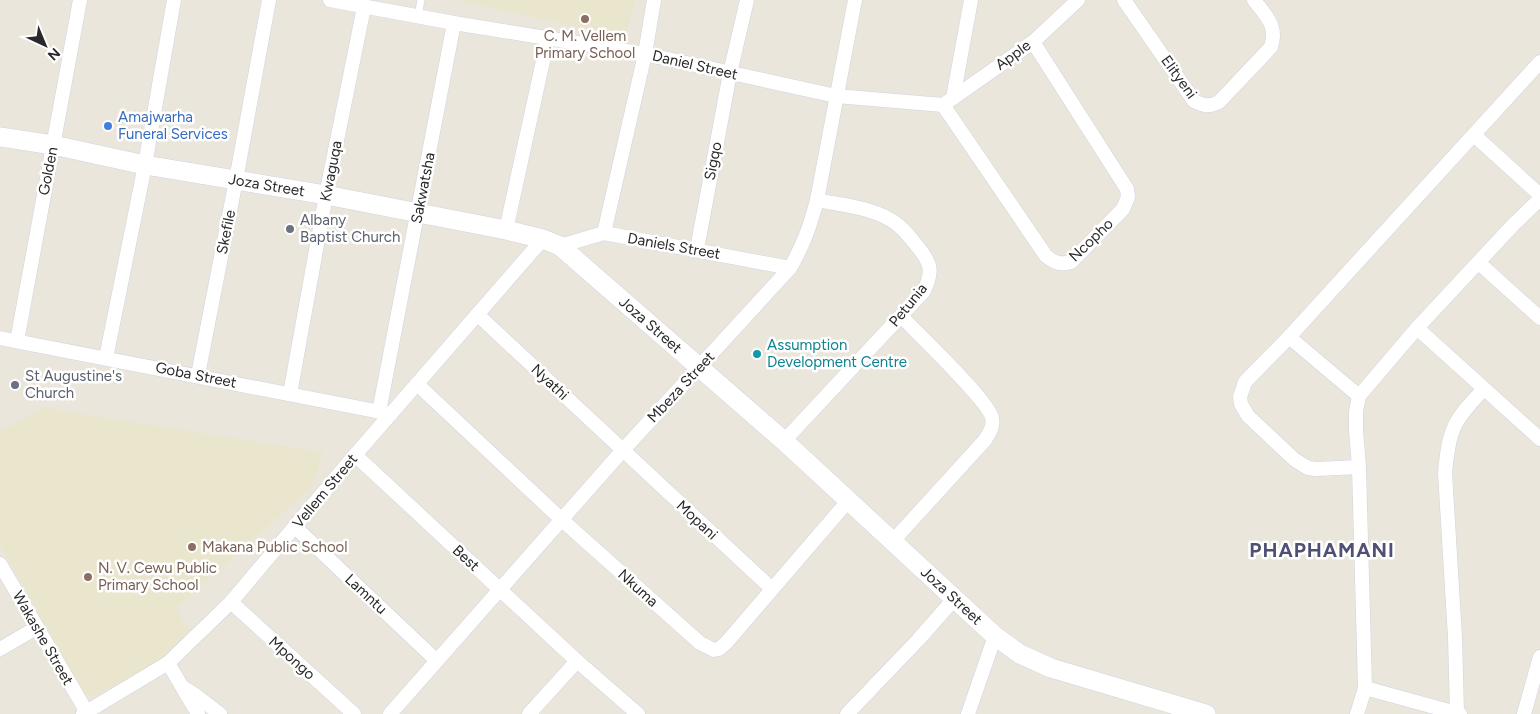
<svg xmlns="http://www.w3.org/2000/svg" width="1540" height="714" font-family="Figtree,sans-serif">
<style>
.education{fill:#eae5cd}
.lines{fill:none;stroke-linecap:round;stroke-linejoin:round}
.lane-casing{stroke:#d2d2e1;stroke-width:8}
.street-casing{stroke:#d2d2e1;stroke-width:15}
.secondary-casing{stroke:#d2d2e1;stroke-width:20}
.lane{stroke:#fff;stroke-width:7}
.street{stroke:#fff;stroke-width:14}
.secondary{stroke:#fff;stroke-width:19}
.education-dot{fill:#8d6e63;stroke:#fff;stroke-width:2}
.shop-dot{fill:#3f7fe0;stroke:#fff;stroke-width:2}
.worship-dot{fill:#6b7280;stroke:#fff;stroke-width:2}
.culture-dot{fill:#0f9aa8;stroke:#fff;stroke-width:2}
.labels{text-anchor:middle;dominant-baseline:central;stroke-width:5;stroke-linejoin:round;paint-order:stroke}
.education-label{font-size:15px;fill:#785e54;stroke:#fff;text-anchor:start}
.street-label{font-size:15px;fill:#292929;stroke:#fff}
.shop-label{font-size:15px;fill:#366cbe;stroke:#fff;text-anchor:start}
.worship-label{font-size:15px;fill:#5b616d;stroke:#fff;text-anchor:start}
.culture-label{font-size:15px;fill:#0d838f;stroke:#fff;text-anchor:start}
.district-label{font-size:20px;font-weight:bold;letter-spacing:1px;fill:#4e5075;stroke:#fff}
</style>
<rect width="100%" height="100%" fill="#eae6dc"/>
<g class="education">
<polygon points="456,0 636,0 625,37"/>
<polygon points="45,407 62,411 323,452 313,486 176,608 189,631 162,660 95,696 84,693 0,545 0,432"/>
</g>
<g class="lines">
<g class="lane-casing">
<polyline id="lane" points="418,16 421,0"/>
</g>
<g class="street-casing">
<g id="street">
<polyline points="330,0 454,23 645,54 836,96 943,105"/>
<path d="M1124,0L1194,101C1204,106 1209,107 1219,102L1271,47C1278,26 1266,16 1254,0"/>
<polyline points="953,98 971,0"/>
<path d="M943,105L1046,256C1055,263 1060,265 1071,262L1123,209L1128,197L1127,189L1033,42"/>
<polyline points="943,105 1033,42 1078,0"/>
<polyline points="1474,135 1540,195"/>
<polyline points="506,230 548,38"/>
<polyline points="604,233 645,54 654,0"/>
<polyline points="560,246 604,233 790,268"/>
<polyline points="697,249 730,73 747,0"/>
<polyline points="1479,263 1540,318"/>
<polyline points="478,315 772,589"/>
<polyline points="1417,328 1540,439"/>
<polyline points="1289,337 1359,396"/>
<polyline points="0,338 391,414"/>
<polyline points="17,341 80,0"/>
<polyline points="106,358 145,165 174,0"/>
<polyline points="198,375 236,180 269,0"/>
<polyline points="417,384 562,520 700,643 714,650 719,649 726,643 848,501"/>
<polyline points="290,394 326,195 364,7"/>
<polyline points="379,412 454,23"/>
<path d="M784,441L924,291C933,271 932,264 917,246C909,236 901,225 889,219C868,207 840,205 817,200"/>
<polyline points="355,455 577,661 638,714"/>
<polyline points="1359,467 1316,469 1308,468 1295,460 1248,416 1241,404 1240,397 1245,382 1289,337 1540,62"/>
<polyline points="295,527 437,661"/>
<path d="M892,542L985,440C989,433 994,427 992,418C989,401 917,333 901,316"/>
<polyline points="0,564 88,714"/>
<polyline points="231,602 354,714"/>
<polyline points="0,649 36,628"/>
<polyline points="168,663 198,714"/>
<polyline points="184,688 198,697 220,714"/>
<polyline points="1365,688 1460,714"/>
<path d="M1457,713L1455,637L1445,473C1449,429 1453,421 1484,389"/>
<polyline points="83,714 168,663 231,602 355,455 543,239"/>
<path d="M390,714L623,450L790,268C804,244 810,226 817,200L855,0"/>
<polyline points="529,714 577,661"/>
<polyline points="847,714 918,640 955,598"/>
<polyline points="968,714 995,636"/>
<polyline points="1357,714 1365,688 1359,467 1356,430 1356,412 1359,396 1417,328 1514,224 1540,199"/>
<polyline points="1524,714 1540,657"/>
</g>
</g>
<g class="secondary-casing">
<g id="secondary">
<path id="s1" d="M0,137L53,145L145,165L326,195L506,230L543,239L560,246L784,441L995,636L1020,654L1051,668L1206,714"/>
</g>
</g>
<use href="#lane" class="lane"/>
<use href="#street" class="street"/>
<use href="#secondary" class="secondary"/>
</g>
<g class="education-dot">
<circle cx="585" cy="19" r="5"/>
<circle cx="192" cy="547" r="5"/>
<circle cx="88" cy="577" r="5"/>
</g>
<circle class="shop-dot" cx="108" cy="126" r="5"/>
<g class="worship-dot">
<circle cx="290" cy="229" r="5"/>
<circle cx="15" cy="385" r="5"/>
</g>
<circle class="culture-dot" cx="757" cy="354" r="5"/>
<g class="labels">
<g class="education-label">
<text x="585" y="36" text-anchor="middle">C. M. Vellem<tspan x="585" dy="17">Primary School</tspan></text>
<text x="202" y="547">Makana Public School</text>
<text x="98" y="568">N. V. Cewu Public<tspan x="98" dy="17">Primary School</tspan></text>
</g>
<g class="street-label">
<text transform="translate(1013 55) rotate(-36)">Apple</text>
<text transform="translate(695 65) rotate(13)">Daniel Street</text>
<text transform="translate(1179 77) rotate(54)">Elityeni</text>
<text transform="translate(713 161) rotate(-79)">Sigqo</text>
<text transform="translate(48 171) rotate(-79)">Golden</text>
<text transform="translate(331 171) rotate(-79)">Kwaguqa</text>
<text stroke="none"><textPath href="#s1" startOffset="271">Joza Street</textPath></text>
<text transform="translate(423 188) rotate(-79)">Sakwatsha</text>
<text transform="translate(226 232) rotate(-79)">Skefile</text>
<text transform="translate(1091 240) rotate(-44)">Ncopho</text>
<text transform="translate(674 246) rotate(10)">Daniels Street</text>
<text transform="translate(908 305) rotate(-51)">Petunia</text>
<text stroke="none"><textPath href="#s1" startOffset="691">Joza Street</textPath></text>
<text transform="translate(196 375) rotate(11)">Goba Street</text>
<text transform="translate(550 382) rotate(43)">Nyathi</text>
<text transform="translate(681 387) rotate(-47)">Mbeza Street</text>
<text transform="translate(325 491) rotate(-50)">Vellem Street</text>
<text transform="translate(697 520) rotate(43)">Mopani</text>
<text transform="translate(466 558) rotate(43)">Best</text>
<text transform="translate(638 588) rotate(42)">Nkuma</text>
<text transform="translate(366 594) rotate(43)">Lamntu</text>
<text stroke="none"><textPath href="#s1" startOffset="1096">Joza Street</textPath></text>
<text transform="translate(43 638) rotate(60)">Wakashe Street</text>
<text transform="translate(292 658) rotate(42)">Mpongo</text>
</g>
<g class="shop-label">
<text x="118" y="117">Amajwarha<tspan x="118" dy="17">Funeral Services</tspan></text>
</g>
<g class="worship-label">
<text x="300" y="220">Albany<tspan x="300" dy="17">Baptist Church</tspan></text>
<text x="25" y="376">St Augustine's<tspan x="25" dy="17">Church</tspan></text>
</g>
<g class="culture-label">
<text x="767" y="345">Assumption<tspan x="767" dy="17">Development Centre</tspan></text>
</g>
<g class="district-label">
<text x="1322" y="550">PHAPHAMANI</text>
</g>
</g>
<g transform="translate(45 45) rotate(136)" stroke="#ffffff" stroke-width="4" paint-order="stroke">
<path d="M0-4L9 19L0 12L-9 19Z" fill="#292929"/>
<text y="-8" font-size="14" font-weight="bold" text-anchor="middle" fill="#292929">N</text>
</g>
</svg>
